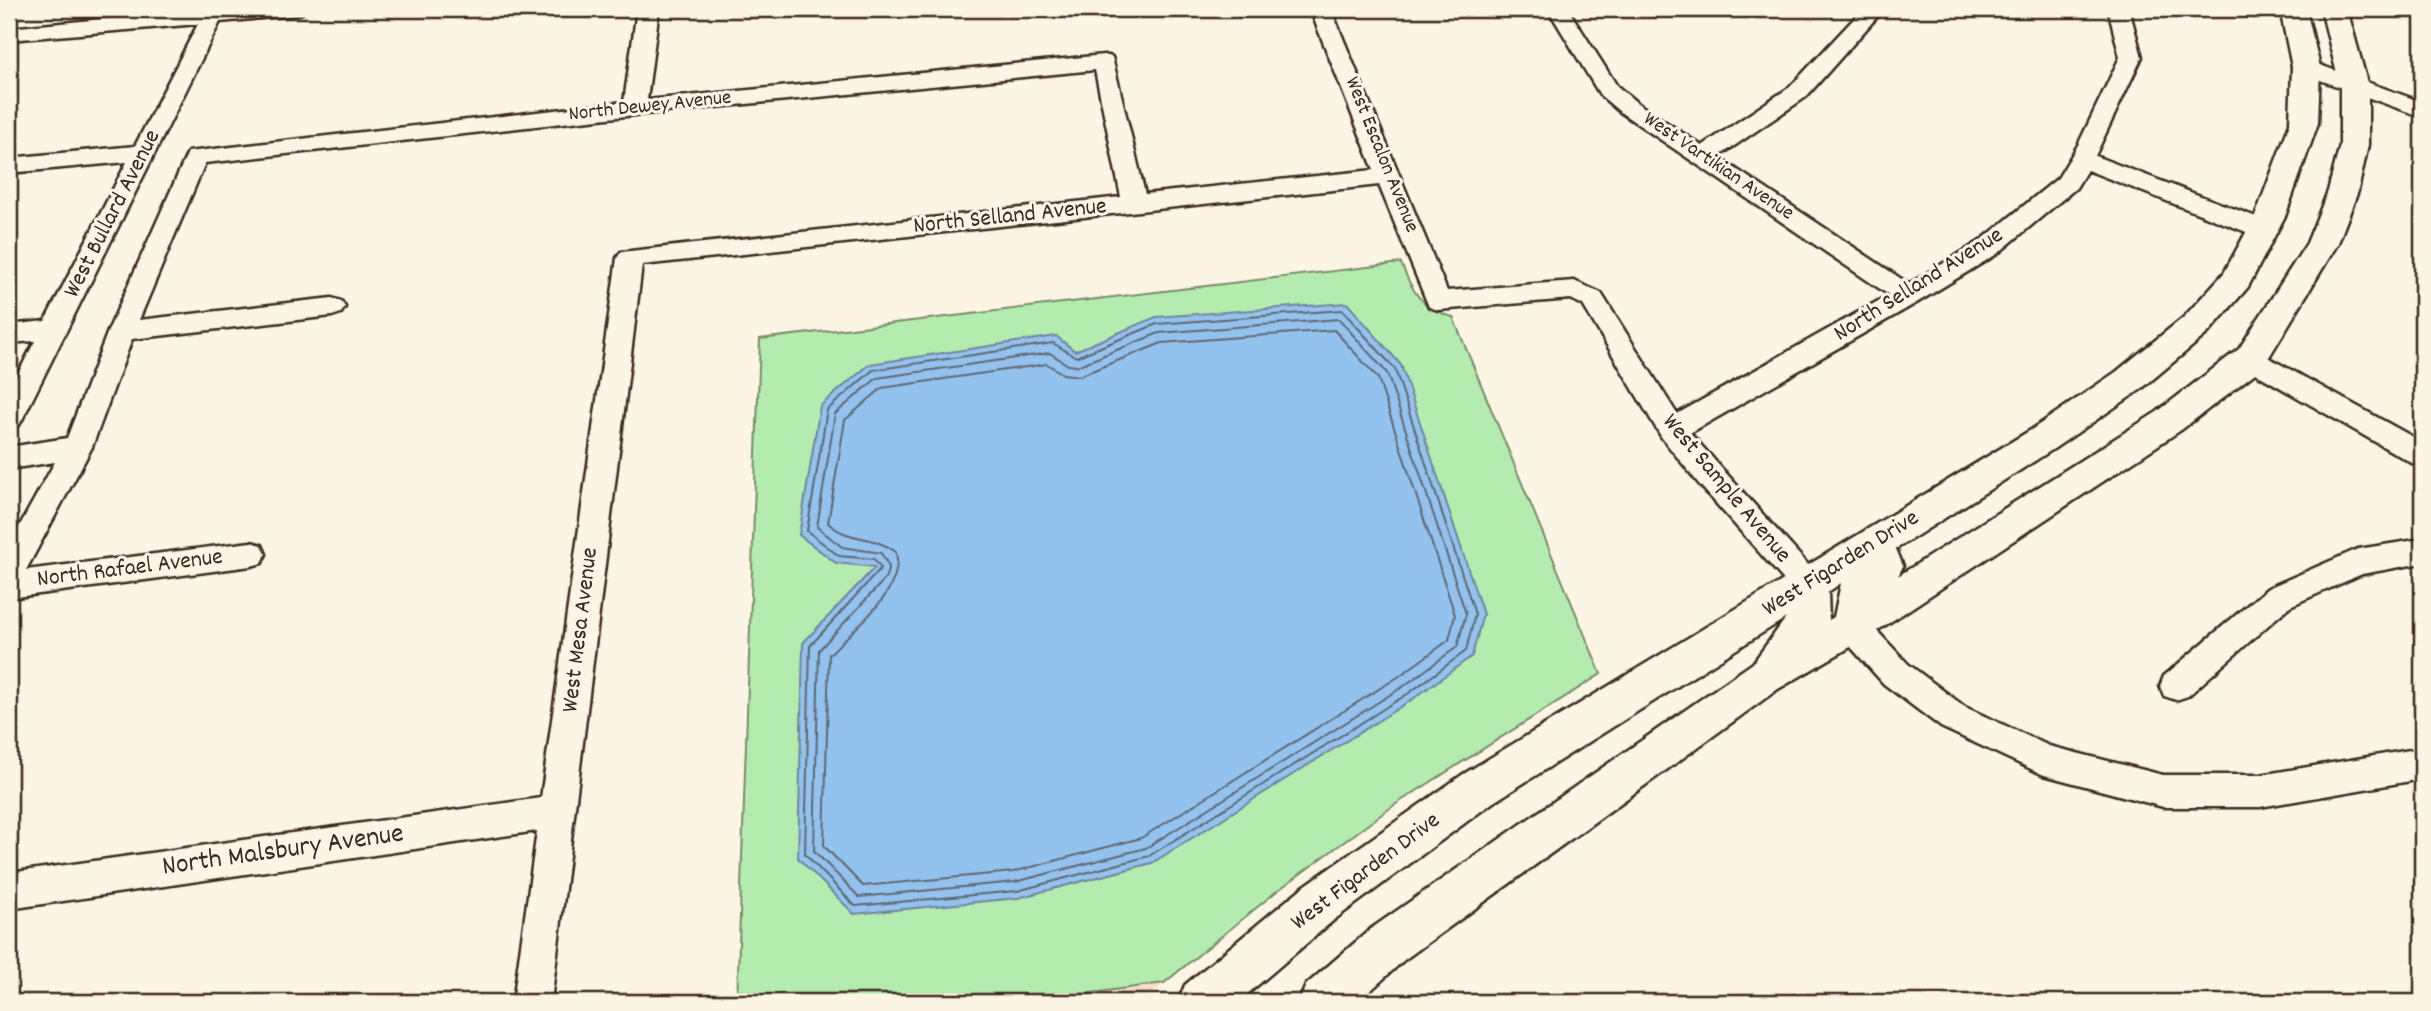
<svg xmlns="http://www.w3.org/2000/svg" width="2431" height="1011" font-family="Dekko,sans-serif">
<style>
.built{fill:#f3e0cb}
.green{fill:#b4ecb0;stroke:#788b67;stroke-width:2}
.water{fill:#94c2ee;stroke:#70859b;stroke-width:2}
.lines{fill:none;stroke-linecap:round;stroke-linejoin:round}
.shore{stroke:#5f6771;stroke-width:2}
.minor-casing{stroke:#3b2a1e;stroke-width:5}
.major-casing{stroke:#3b2a1e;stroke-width:5}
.minor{fill:#fcf5e5;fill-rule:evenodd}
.major{fill:#fcf5e5;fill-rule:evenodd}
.labels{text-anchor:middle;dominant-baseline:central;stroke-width:6;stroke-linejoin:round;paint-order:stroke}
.far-street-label{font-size:21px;fill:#3b2a1e;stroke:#fcf5e5}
.street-label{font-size:24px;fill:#3b2a1e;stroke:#fcf5e5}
.near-street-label{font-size:28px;fill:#3b2a1e;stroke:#fcf5e5}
</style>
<rect width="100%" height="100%" fill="#fcf5e5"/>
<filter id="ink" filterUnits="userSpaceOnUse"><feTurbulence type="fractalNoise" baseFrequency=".0143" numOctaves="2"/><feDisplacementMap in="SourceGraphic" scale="14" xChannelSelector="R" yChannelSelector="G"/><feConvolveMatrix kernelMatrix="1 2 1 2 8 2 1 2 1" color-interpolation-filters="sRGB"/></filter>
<g filter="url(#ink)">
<polygon class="built" points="1164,983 1142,1002 1026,1002"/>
<path class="green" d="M1401,263C1412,292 1422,309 1453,317L1601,674L1393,806L1277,891L1164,983L1026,1002H737L760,339Z"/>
<polygon class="water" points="1347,303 1401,365 1483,614 1472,656 1413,699 1152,863 1018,898 854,914 798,858 803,643 875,567 836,563 799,535 820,406 870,364 1056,336 1075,351 1156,317"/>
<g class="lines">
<g class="shore">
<polygon points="1342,310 1395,369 1475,614 1466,651 1409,693 1149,856 1017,891 855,906 805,854 810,646 881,568 874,559 839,556 807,531 827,410 873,370 1053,343 1076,357 1157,324"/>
<polygon points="1339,319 1387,373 1466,614 1457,647 1404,686 1146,848 1015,882 859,897 814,851 819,650 885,579 889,567 881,553 842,547 817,527 835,414 877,378 1050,353 1068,365 1077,366 1159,333"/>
<path d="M1334,330L1378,378L1455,615L1449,640L1398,677L1141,838L1013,872L863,886L824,846L829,655C853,628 905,593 896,552C870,533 851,543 828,523L845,420L882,388L1047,364L1063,374L1079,376L1162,343Z"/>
</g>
<g class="minor-casing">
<g id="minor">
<polygon points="206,9 306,9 302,13 295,15 220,22 23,418 19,425 9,428 9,391 35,341 9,343 9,325 45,321 127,162 9,173 9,158 135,146 198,24 9,40 9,28"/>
<polygon points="637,9 659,9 647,100 1104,55 1112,57 1145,194 1374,170 1310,9 1331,9 1447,291 1574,281 1601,293 1677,414 1889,295 1620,112 1600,95 1548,9 1568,9 1617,86 1636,102 1702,146 1790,87 1863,9 1884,9 1806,97 1718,157 1909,284 1979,242 2058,178 2078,145 2120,57 2108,9 2129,9 2142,57 2095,156 2272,223 2275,229 2272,235 2263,237 2254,235 2087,170 2076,188 1997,254 1918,302 1690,433 1819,577 1824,586 1819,595 1808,599 1797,595 1699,484 1662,438 1583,305 1571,299 1438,310 1429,307 1379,185 642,265 551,1002 513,1002 537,831 9,909 9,873 541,798 617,258 621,252 1121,197 1095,70 635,115 205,163 139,320 332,298 341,301 345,307 341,313 332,316 132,339 92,447 26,570 251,542 262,545 266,554 262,563 251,566 9,598 9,545 55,462 9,469 9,447 67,438 108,331 188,152 624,102"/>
<polygon points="2306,60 2422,102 2422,117 2298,72 2295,67 2298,62"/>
<polygon points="2251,348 2422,442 2422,466 2412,463 2241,365 2237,358 2241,351"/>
<polygon points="2422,539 2422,563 2362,574 2290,606 2188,696 2176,700 2164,696 2160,686 2164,676 2268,588 2358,549"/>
<polygon points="1852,613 1863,616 1908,664 1965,707 2049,746 2163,775 2260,775 2422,748 2422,779 2260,807 2163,807 2044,775 1941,727 1884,684 1841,636 1836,626 1841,616"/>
</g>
</g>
<g class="major-casing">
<path id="major" d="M2280,9H2306L2320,67L2318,123L2286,214L2248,287L2208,333L2140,390L2055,448L1896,549L1903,566L1898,576L2157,412L2239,349L2307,243L2328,191L2340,145V86L2321,9H2347L2368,86V145L2358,191L2338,243L2263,367L2181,430L1866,638L1778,689L1404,960L1358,1002H1299L1306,985L1372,928L1753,663L1786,618L1492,803L1335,919L1238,1002H1178L1185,985L1303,887L1462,775L2031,430L2116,372L2184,317L2224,273L2256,214L2290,123L2292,67ZM1841,583L1834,617L1829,620L1828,592Z"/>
</g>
<use href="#minor" class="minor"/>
<use href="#major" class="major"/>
</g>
</g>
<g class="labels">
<g class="far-street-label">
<text transform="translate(650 107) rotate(-6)">North Dewey Avenue</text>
<text transform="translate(1381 155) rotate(68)">West Escalon Avenue</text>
<text transform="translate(1718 167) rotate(34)">West Vartikian Avenue</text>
</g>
<g class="street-label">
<text transform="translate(113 214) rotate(-63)">West Bullard Avenue</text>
<text transform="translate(1010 217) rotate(-6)">North Selland Avenue</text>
<text transform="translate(1919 285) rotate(-32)">North Selland Avenue</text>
<text transform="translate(1726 489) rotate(50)">West Sample Avenue</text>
<text transform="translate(1841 564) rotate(-32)">West Figarden Drive</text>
<text transform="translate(130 569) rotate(-7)">North Rafael Avenue</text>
<text transform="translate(581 630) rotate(-83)">West Mesa Avenue</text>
<text transform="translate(1366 872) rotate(-37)">West Figarden Drive</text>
</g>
<g class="near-street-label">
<text transform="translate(283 852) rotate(-8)">North Malsbury Avenue</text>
</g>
</g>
<rect width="2431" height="1011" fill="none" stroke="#fcf5e5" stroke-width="35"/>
<rect x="18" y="18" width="2396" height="976" fill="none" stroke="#3b2a1e" stroke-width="2.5" filter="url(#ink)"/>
</svg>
